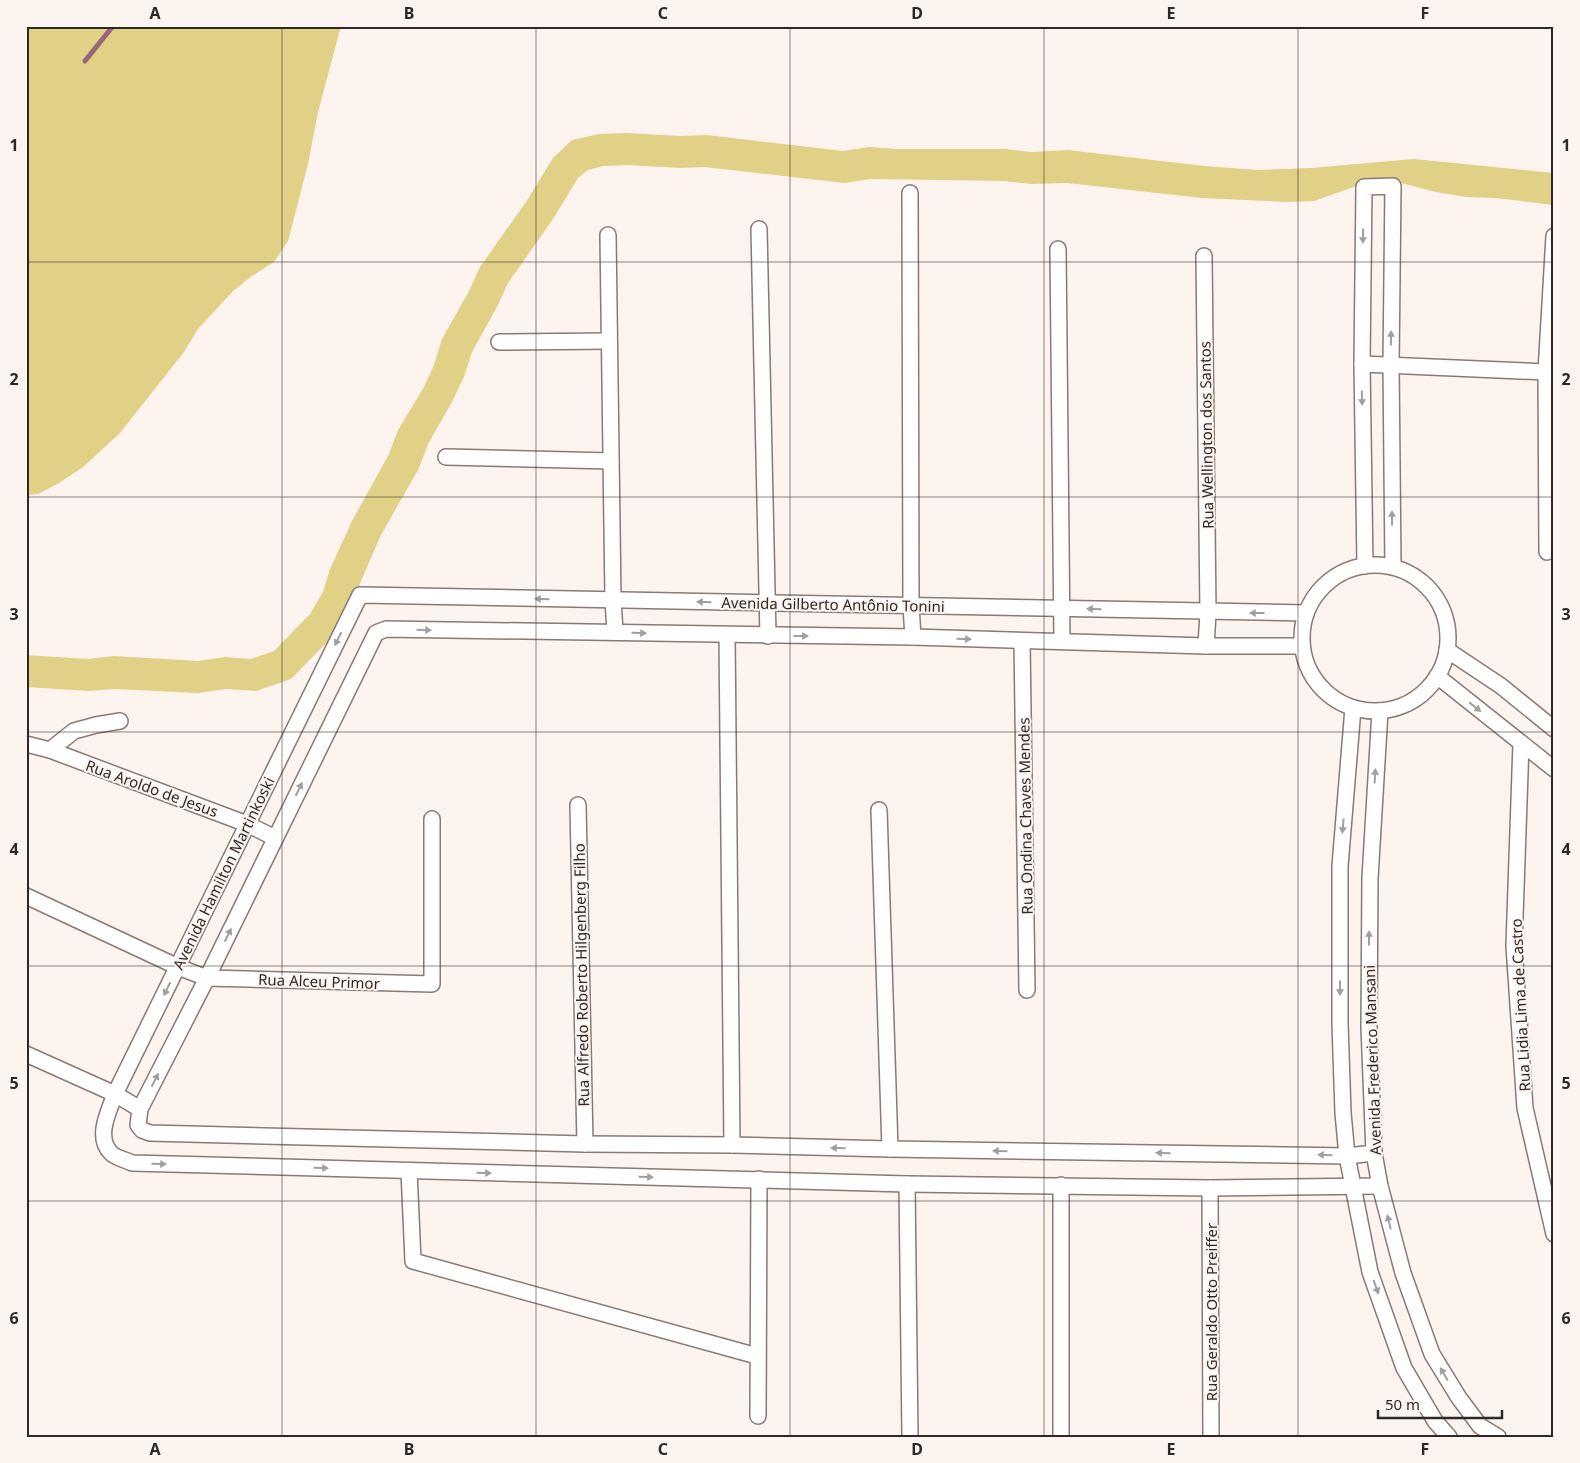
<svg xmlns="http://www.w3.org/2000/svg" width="1580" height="1463" font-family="'Noto Sans',sans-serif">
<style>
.green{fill:#e1d186}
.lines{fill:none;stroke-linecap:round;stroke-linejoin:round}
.stream{stroke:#98657e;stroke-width:5}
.minor-casing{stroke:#887a74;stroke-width:18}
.minor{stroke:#fff;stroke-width:15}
.oneway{fill:#a19e9d}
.grid{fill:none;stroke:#2e2826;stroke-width:1;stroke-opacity:0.55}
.labels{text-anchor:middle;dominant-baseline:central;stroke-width:4;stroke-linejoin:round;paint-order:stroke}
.street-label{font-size:15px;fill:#2e2826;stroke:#fdf3ef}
.neatline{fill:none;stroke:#2e2826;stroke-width:2}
.grid-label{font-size:16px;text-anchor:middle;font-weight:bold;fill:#2e2826}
</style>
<rect width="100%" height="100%" fill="#fdf3ef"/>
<g class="green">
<polygon points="26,26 341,26 318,112 308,164 288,241 274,262 252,276 233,291 198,329 184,352 120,433 83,467 59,483 38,494 26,495"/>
<polygon points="627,133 680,136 707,135 843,151 869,147 896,149 1005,149 1032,152 1068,150 1204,166 1258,170 1311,168 1414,159 1554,173 1554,205 1496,198 1466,197 1436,192 1393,181 1362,184 1314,201 1286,202 1202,198 1067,183 1031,184 1003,181 871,179 844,183 705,167 680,168 627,165 603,166 588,170 578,178 553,219 508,283 498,305 472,352 464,377 452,402 428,444 419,468 381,535 361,581 353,606 336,633 291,679 256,691 226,689 199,693 115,689 89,691 26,687 26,655 88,659 114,656 198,661 225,657 251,659 274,651 310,614 323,592 330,569 352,521 389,454 398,430 424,387 434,365 442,339 469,291 480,267 526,202 553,158 572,140 599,134"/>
</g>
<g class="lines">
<polyline class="stream" points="85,61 113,26"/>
<g class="minor-casing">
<g id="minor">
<polyline points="910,193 911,606 913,637"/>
<polyline points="759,229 768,636"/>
<polyline points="608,235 613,600 615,632"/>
<polyline points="1058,249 1062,641"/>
<polyline points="1204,256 1208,613 1206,646"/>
<polyline points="499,342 609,341"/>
<polyline points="1362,364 1546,372"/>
<polyline points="446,457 611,461"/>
<polyline points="1547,552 1546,372 1554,236"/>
<circle cx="1375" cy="638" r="73"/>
<polyline points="1365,566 1362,364 1364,187 1393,186 1391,365 1393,567"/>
<path d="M1306,613L360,595L115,1094C109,1111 95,1137 111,1153C116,1158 126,1160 132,1163L907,1184L1210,1188L1380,1186"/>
<polyline points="727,635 732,1145"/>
<polyline points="1022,641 1027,990"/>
<polyline points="1302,646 1206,646 913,637 386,629 376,633 207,978 140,1109 138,1125 142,1130 150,1133 585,1144 732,1145 890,1149 1347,1156 1374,1153"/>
<polyline points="1447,650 1501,686 1554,729"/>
<polyline points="1437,676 1554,769"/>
<polyline points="1353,708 1340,866 1340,1023 1343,1113 1347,1156 1370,1272 1404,1368 1435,1421 1449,1437"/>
<polyline points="1380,711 1370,878 1369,1027 1374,1153 1380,1186 1403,1273 1432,1354 1459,1398 1480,1426 1498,1437"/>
<polyline points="1521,743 1514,946 1525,1108 1554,1234"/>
<polyline points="26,744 50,750 247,824 275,838"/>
<polyline points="50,750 74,731 96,725 120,721"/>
<polyline points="578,805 585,1144"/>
<polyline points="879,810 890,1149"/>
<polyline points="26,896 178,967 207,978 432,984 432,819"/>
<polyline points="26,1054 115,1094 140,1109"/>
<polyline points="409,1171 413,1261 757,1356"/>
<polyline points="907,1184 910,1437"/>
<polyline points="1061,1185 1061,1437"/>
<polyline points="1210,1188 1211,1437"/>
<polyline points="758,1416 759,1179"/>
</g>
</g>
<use href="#minor" class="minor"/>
</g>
<defs><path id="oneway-solid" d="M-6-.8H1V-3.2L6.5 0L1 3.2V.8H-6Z" transform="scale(1.25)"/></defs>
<g class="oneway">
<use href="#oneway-solid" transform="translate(1363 236) rotate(91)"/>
<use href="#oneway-solid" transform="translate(1391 338) rotate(-89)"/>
<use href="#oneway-solid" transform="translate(1362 398) rotate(89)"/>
<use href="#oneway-solid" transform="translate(1392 518) rotate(-90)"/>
<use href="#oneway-solid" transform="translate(542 599) rotate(-179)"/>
<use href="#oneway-solid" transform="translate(704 602) rotate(-179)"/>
<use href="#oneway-solid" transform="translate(1094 609) rotate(-178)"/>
<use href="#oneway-solid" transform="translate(1257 613) rotate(-180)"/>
<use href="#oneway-solid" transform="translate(424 630) rotate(1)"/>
<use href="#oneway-solid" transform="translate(639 633) rotate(2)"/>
<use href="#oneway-solid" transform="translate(801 636)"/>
<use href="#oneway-solid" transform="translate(338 639) rotate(116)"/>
<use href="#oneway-solid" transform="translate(964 639) rotate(2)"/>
<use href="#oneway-solid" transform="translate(1475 707) rotate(38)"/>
<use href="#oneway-solid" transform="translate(1375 776) rotate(-87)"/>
<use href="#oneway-solid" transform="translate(299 789) rotate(-64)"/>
<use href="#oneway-solid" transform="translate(1343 826) rotate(95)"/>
<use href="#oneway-solid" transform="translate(228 935) rotate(-64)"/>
<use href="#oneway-solid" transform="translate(1369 938) rotate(-90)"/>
<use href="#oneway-solid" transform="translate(1340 988) rotate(90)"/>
<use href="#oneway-solid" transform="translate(167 989) rotate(116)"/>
<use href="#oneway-solid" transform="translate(155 1080) rotate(-63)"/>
<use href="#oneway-solid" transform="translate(838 1148) rotate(-178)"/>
<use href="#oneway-solid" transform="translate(1000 1151) rotate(-179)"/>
<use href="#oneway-solid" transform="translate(1163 1153) rotate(-179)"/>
<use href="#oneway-solid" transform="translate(1325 1155) rotate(-179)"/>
<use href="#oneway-solid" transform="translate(159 1164) rotate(2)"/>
<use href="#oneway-solid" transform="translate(321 1168) rotate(2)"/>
<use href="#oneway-solid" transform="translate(484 1173) rotate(1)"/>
<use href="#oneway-solid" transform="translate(646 1177) rotate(1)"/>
<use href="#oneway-solid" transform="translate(1389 1222) rotate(-104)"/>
<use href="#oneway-solid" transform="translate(1376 1287) rotate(70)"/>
<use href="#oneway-solid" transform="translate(1444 1374) rotate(-121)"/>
</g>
<path class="grid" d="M282,26V1437M536,26V1437M790,26V1437M1044,26V1437M1298,26V1437M26,262H1554M26,497H1554M26,732H1554M26,966H1554M26,1201H1554"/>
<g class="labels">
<g class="street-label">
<text transform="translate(1206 435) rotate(-91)">Rua Wellington dos Santos</text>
<text transform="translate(833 604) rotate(1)">Avenida Gilberto Antônio Tonini</text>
<text transform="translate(152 788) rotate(20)">Rua Aroldo de Jesus</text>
<text transform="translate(1025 816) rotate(-91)">Rua Ondina Chaves Mendes</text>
<text transform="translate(223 873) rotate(-64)">Avenida Hamilton Martinkoski</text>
<text transform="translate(581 975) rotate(-91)">Rua Alfredo Roberto Hilgenberg Filho</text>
<text transform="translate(319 981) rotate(2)">Rua Alceu Primor</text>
<text transform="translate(1520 1005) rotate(-93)">Rua Lidia Lima de Castro</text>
<text transform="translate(1372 1060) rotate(-92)">Avenida Frederico Mansani</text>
<text transform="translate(1211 1312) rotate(-90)">Rua Geraldo Otto Preiffer</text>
</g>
</g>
<rect width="1580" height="1463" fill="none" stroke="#fdf3ef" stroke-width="55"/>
<path d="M1378 1410v8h124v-8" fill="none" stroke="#2e2826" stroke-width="2.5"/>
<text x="1385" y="1410" font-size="15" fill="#2e2826" stroke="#fdf3ef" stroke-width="4" paint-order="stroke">50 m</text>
<rect x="28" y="28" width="1524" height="1408" class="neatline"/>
<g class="grid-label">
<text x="155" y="19">A</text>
<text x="409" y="19">B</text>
<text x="663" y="19">C</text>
<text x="917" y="19">D</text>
<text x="1171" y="19">E</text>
<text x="1425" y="19">F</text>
<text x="14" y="151">1</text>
<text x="1566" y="151">1</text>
<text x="14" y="385">2</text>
<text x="1566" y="385">2</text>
<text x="14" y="620">3</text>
<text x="1566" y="620">3</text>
<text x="14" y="855">4</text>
<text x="1566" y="855">4</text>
<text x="14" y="1089">5</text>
<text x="1566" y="1089">5</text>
<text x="14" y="1324">6</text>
<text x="1566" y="1324">6</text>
<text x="155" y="1455">A</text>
<text x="409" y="1455">B</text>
<text x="663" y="1455">C</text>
<text x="917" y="1455">D</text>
<text x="1171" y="1455">E</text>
<text x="1425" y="1455">F</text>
</g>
</svg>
